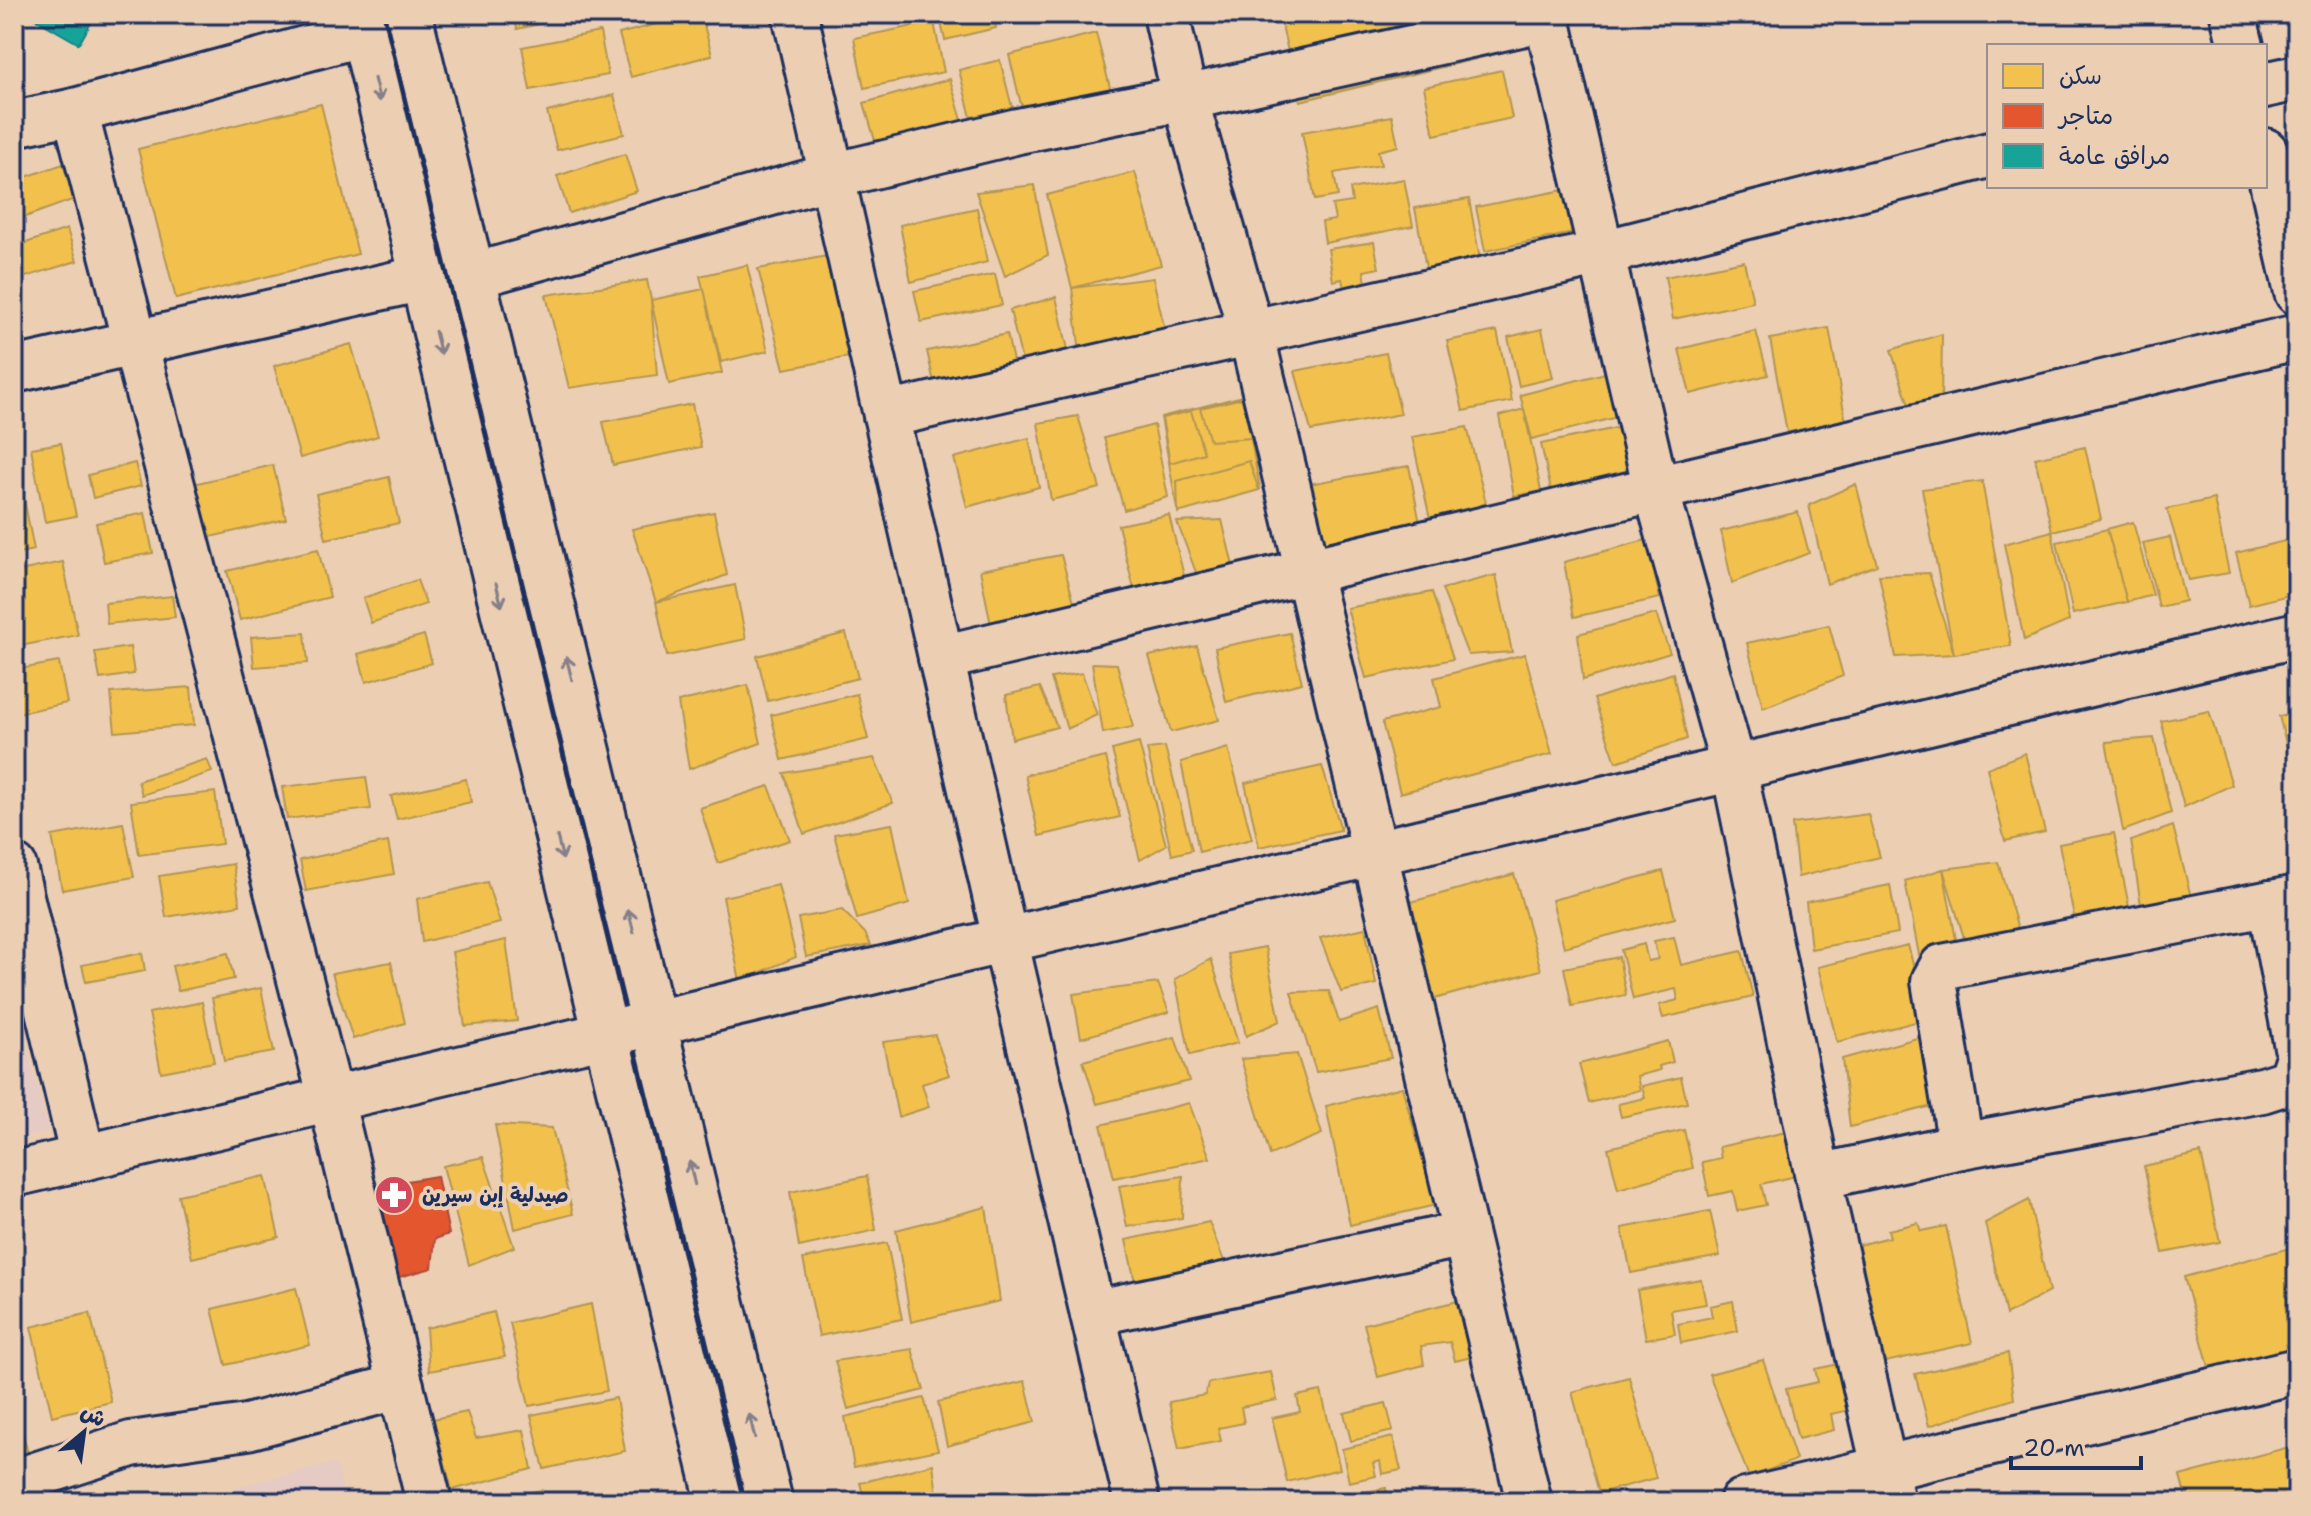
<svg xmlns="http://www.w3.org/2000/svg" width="2311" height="1516" font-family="'Shantell Sans','Playpen Sans Arabic',sans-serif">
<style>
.built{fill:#e6cac4}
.homes{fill:#f2c14e;stroke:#b29553;stroke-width:2}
.shops{fill:#e4572e;stroke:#a84b3c;stroke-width:2}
.public{fill:#17a398;stroke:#188087;stroke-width:2}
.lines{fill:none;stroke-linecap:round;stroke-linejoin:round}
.minor-casing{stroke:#1b2f5e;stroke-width:50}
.tertiary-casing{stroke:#1b2f5e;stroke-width:50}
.minor{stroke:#eccfb3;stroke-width:44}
.tertiary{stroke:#eccfb3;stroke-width:44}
.oneway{stroke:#847f88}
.labels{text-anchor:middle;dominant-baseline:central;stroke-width:8;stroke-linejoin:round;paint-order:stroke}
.poi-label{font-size:20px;font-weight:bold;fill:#1b2f5e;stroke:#eccfb3;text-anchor:start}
</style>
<rect width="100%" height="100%" fill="#eccfb3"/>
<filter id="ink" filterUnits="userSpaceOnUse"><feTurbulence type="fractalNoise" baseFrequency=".0125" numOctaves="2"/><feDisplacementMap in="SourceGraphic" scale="16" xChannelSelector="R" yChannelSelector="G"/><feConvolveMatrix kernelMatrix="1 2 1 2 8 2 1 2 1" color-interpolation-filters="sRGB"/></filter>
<g filter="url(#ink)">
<g class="built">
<polygon points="14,998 49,1132 14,1140"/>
<polygon points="336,1463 346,1502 240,1502 236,1487"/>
</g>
<g class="homes">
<polygon points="514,14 585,14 517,29"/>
<polygon points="694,14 701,14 712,55 631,77 619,34"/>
<polygon points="939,14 993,14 996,28 945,40"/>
<polygon points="1279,14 1518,14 1526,47 1300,101"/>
<polygon points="934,22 944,72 864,88 854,38"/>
<polygon points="600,32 608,75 530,90 522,47"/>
<polygon points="1096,33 1113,99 1025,121 1009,55"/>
<polygon points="1000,60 1018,131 977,141 959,70"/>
<polygon points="1502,70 1512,118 1434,135 1424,87"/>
<polygon points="950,79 964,127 878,151 864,103"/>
<polygon points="614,95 624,134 557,150 547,112"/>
<polygon points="321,104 358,254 176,299 138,149"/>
<polygon points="1392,116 1398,146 1378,151 1381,165 1334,173 1338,196 1315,200 1302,132"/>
<polygon points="625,154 637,191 569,213 557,176"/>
<polygon points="63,164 75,199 14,221 14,181"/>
<polygon points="1135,172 1161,265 1072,288 1047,195"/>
<polygon points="1404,179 1413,226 1325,243 1322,222 1335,220 1332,205 1352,202 1350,189"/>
<polygon points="1034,185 1048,255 1005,276 976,192"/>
<polygon points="1564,190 1573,233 1485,251 1476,207"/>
<polygon points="1469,199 1482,270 1428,279 1415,208"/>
<polygon points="977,208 987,262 911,282 900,225"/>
<polygon points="67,229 77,261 16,280 14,247"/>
<polygon points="1374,242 1379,268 1364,271 1367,289 1345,293 1342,279 1333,281 1328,249"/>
<polygon points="827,256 849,357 784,369 758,269"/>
<polygon points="1744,261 1753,302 1673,319 1665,277"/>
<polygon points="747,265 768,351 721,362 700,276"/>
<polygon points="995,274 1002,305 921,322 914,291"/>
<polygon points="1153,278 1166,335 1080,353 1072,288"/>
<polygon points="647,280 651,300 657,375 569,388 546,295"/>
<polygon points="704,289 722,373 669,384 651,300"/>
<polygon points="1056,297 1069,354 1025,374 1010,310"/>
<polygon points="1829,328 1847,428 1788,438 1770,339"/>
<polygon points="1542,329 1553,378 1519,386 1508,337"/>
<polygon points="1497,331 1512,401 1463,411 1447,341"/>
<polygon points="1756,331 1768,375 1690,394 1679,349"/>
<polygon points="1007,334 1016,375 936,392 927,351"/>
<polygon points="1942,334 1941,406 1912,415 1891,350"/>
<polygon points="351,344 378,436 300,458 274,366"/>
<polygon points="1386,353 1401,414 1311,431 1295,371"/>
<polygon points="1609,372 1621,416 1532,439 1520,395"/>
<polygon points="1243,396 1260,489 1177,509 1161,417"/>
<polygon points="1242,398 1251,438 1210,441 1200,408"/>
<polygon points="692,404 701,447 613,465 603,422"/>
<polygon points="1524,409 1541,491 1514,496 1499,416"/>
<polygon points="1191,411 1204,453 1170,463 1162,418"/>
<polygon points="1078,416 1100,488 1051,500 1038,423"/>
<polygon points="1154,425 1168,497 1124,510 1104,438"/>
<polygon points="1467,427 1486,503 1432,528 1412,437"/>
<polygon points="1621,427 1633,479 1552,495 1541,444"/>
<polygon points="1029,438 1039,487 967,507 954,458"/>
<polygon points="61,443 76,516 45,522 31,448"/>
<polygon points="2085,447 2101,519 2052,531 2035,458"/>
<polygon points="1249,461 1259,490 1178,513 1177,481"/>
<polygon points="135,463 141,486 93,498 88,475"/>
<polygon points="273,465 286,519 202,539 189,485"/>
<polygon points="1409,466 1421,529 1321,547 1309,484"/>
<polygon points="389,477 399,523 326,539 316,494"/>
<polygon points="20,478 34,550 14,554 14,479"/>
<polygon points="1982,481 2011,646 1954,654 1922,489"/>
<polygon points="1856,484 1877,565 1827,584 1809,505"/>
<polygon points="2214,499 2229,573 2188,580 2167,509"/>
<polygon points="714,512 727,575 656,602 632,529"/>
<polygon points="1798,512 1809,553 1732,583 1721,531"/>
<polygon points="145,513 153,553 104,562 96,523"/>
<polygon points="1169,515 1184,576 1134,589 1118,525"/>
<polygon points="1222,520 1234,570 1197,575 1177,522"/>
<polygon points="2133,522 2153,595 2127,602 2107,529"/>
<polygon points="2107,529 2127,602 2073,614 2057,542"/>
<polygon points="2052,531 2069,621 2024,640 2004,544"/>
<polygon points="2170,537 2185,601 2159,607 2143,543"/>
<polygon points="2297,538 2297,593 2249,605 2236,553"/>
<polygon points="1646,540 1660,598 1574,617 1564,562"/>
<polygon points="318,549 330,597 240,620 227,571"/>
<polygon points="1061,555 1077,613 992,630 980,570"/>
<polygon points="63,562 78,635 14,647 14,572"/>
<polygon points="1929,573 1954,654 1896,657 1879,575"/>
<polygon points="1496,575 1512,652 1468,655 1442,589"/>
<polygon points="417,580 426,604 371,623 363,598"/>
<polygon points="735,585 746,639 667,656 656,602"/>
<polygon points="1432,592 1453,659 1366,678 1347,608"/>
<polygon points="172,596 175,617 107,624 105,603"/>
<polygon points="1656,614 1670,653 1583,680 1578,634"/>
<polygon points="1829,625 1843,676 1763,708 1747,643"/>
<polygon points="305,633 308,663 254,667 251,637"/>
<polygon points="846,633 858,678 768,701 757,656"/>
<polygon points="1290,633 1302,683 1226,702 1215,648"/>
<polygon points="424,635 432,663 366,682 358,654"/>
<polygon points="1197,646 1219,720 1171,732 1149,656"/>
<polygon points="130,647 134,674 100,679 95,652"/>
<polygon points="1525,654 1552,754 1400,793 1382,722 1441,707 1434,678"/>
<polygon points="59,662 67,703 14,714 14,670"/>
<polygon points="1092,663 1117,664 1133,727 1103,733"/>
<polygon points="1082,673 1097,715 1067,729 1051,678"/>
<polygon points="1673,673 1687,739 1616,762 1594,699"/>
<polygon points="748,685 761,743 689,769 678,702"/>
<polygon points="191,687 194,725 115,732 111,693"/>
<polygon points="1040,687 1057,727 1012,739 1006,695"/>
<polygon points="857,694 868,739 782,760 771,715"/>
<polygon points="2209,711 2232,785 2184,807 2161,721"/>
<polygon points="2297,712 2297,762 2291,763 2279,716"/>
<polygon points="2154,738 2171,813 2123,831 2106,742"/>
<polygon points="1139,743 1166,845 1140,860 1112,750"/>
<polygon points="1165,747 1192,850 1172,855 1147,749"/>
<polygon points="1228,748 1252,839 1199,852 1181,762"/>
<polygon points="2025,753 2045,832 2005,841 1987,768"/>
<polygon points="1106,757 1120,817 1039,836 1025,775"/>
<polygon points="874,758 893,803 804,834 784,773"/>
<polygon points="207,759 212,772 142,795 138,781"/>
<polygon points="1322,766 1341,830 1259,847 1245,783"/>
<polygon points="366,777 371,809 287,819 282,787"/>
<polygon points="466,779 471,802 397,819 391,796"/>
<polygon points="769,786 790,840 718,863 700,808"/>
<polygon points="215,792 222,844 139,855 131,802"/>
<polygon points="1868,814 1880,857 1798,877 1792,824"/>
<polygon points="123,823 134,877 62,890 52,836"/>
<polygon points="892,824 909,904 857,919 834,834"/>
<polygon points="2173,826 2193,905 2143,918 2131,841"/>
<polygon points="2114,833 2131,916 2076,926 2059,844"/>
<polygon points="388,842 394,874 306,891 300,860"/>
<polygon points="1998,862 2022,942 1968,951 1943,869"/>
<polygon points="233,864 240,905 166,917 159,876"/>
<polygon points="1943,869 1957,945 1919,955 1905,881"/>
<polygon points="1663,871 1675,918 1564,947 1552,900"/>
<polygon points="1514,874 1541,970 1427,1001 1400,905"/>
<polygon points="487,882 500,923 422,942 417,899"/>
<polygon points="778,885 796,957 740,981 723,897"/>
<polygon points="1890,885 1898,933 1811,949 1806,902"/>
<polygon points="842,910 865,933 871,945 806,957 798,918"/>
<polygon points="1365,928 1376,984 1341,992 1320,938"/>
<polygon points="1674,937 1681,965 1742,951 1753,997 1663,1018 1659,1005 1678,1000 1676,989 1633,999 1621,950 1644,944 1648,961 1658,959 1654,941"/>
<polygon points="506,940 517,1021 465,1026 452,952"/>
<polygon points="1908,945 1927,1019 1837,1042 1818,967"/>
<polygon points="1265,947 1280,1021 1246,1036 1228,954"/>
<polygon points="142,953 145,971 86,982 82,965"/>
<polygon points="228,953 234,979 178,991 172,966"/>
<polygon points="1619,957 1626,995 1572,1006 1564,968"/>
<polygon points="1211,959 1238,1043 1190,1055 1175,979"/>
<polygon points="391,962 405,1023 353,1039 332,973"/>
<polygon points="1158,983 1169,1012 1081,1038 1073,994"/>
<polygon points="261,988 274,1052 224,1061 212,998"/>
<polygon points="1329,991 1339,1022 1379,1009 1391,1058 1316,1072 1291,992"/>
<polygon points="202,1002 214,1062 161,1072 149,1013"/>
<polygon points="1931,1034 1944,1103 1850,1127 1842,1059"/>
<polygon points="935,1035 949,1075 922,1084 929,1107 898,1117 883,1042"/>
<polygon points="1175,1037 1189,1081 1097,1104 1083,1061"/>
<polygon points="1668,1041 1673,1062 1659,1066 1660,1070 1637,1076 1640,1090 1589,1103 1579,1064"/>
<polygon points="1297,1054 1322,1134 1270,1155 1241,1059"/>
<polygon points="1681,1077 1687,1103 1621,1117 1618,1104 1645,1098 1642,1086"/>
<polygon points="1402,1087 1436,1205 1350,1225 1326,1106"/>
<polygon points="1189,1103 1210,1158 1114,1178 1101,1125"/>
<polygon points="495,1125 552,1128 573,1214 515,1229"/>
<polygon points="1684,1130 1693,1168 1618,1189 1608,1148"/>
<polygon points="1786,1132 1796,1176 1761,1184 1766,1205 1737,1211 1733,1191 1709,1196 1702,1162 1721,1158 1719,1147"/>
<polygon points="2201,1153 2220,1242 2163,1253 2144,1166"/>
<polygon points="483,1157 514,1247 469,1265 443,1166"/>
<polygon points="265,1176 279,1237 192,1258 178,1195"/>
<polygon points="867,1176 876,1230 799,1247 790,1192"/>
<polygon points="1183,1176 1182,1218 1127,1227 1119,1186"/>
<polygon points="2029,1200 2049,1292 2006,1315 1985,1223"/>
<polygon points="986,1207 1000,1301 911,1322 896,1230"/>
<polygon points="1710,1211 1720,1256 1631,1273 1622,1228"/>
<polygon points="1209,1222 1224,1261 1136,1287 1126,1240"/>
<polygon points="1918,1223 1921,1231 1946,1226 1972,1343 1885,1362 1858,1245 1890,1237 1888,1230"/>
<polygon points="887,1243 902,1319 819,1336 803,1259"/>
<polygon points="2297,1246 2297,1347 2210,1370 2184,1277"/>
<polygon points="1701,1279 1706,1304 1671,1310 1675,1334 1646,1339 1637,1290"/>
<polygon points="296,1288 310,1345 226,1365 212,1309"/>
<polygon points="1462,1300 1476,1356 1455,1361 1450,1342 1421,1346 1424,1365 1378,1377 1364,1324"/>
<polygon points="1733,1301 1738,1331 1681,1343 1678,1324 1712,1317 1710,1306"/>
<polygon points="591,1304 607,1391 529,1406 510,1323"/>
<polygon points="494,1312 505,1357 429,1371 426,1328"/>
<polygon points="90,1313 111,1402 52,1416 31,1327"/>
<polygon points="912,1349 924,1390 848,1409 835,1361"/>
<polygon points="2008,1353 2014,1399 1929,1426 1915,1374"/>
<polygon points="1763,1360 1796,1460 1749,1477 1709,1374"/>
<polygon points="1844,1363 1855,1409 1831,1414 1834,1430 1798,1439 1786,1389 1818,1382 1815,1369"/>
<polygon points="1271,1372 1277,1400 1241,1407 1244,1423 1218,1428 1221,1441 1179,1449 1169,1402 1205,1395 1208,1383"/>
<polygon points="1629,1377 1656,1478 1599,1493 1572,1392"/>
<polygon points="1025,1381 1035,1422 947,1446 938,1402"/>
<polygon points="1321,1391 1340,1469 1287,1482 1272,1418 1300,1412 1297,1396"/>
<polygon points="616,1398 625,1451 544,1469 531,1415"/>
<polygon points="924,1398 938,1450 854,1467 845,1417"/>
<polygon points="1386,1403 1393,1431 1351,1441 1344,1413"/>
<polygon points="16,1407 30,1461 14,1465 14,1408"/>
<polygon points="467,1412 476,1438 524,1430 532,1469 452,1490 433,1419"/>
<polygon points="1393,1437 1401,1470 1382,1474 1380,1461 1373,1463 1376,1476 1349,1482 1342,1449"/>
<polygon points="2297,1445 2297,1502 2187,1502 2180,1476"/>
<polygon points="933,1464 938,1502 865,1502 860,1483"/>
<polygon points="1386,1488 1388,1502 1351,1502 1349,1495"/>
<polygon points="542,1490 544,1502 484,1502"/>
</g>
<polygon class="shops" points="437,1176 449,1234 435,1239 432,1268 396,1278 377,1186"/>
<polygon class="public" points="27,14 96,14 79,44"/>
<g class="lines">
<g class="minor-casing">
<g id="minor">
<polyline points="795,14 1005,939 1137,1502"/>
<polyline points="1166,14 1185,98 1251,332 1529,1502"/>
<polyline points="1546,14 1656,489 1734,769 1818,1177 1892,1502"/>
<polyline points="2233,14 2241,46"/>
<polyline points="2265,85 2297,78"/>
<polyline points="75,111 331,1099 429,1502"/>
<polyline points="14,124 75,111 364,33"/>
<polyline points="2265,151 2297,292"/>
<polyline points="473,276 832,176 1018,131 1185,98 1547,18"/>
<polyline points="14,370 423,278"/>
<polyline points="886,415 1602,253 1989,155"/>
<polyline points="941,658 2297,337"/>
<polyline points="14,867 83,1158"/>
<polyline points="2270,903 2297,1047"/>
<polyline points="1961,1146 1934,981 1942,967 2297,898"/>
<path d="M14,1174C775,994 1536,816 2297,635"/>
<polyline points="1818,1177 1961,1146 2262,1090 2290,1081 2297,1060"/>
<polyline points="1093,1313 1465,1234"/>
<polyline points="14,1482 131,1444 247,1427 401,1386"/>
<polyline points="1742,1502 2297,1371"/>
</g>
</g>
<g class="tertiary-casing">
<g id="tertiary">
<polyline points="359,14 719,1502"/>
<polyline points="409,14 770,1502"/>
</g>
</g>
<use href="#minor" class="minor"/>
<use href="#tertiary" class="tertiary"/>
</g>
<defs><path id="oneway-shaft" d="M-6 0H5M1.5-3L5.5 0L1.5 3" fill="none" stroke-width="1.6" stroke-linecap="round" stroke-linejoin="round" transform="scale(2)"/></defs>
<g class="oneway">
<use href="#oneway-shaft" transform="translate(377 90) rotate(76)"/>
<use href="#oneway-shaft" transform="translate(438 343) rotate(76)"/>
<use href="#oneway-shaft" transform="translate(499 595) rotate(76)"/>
<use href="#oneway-shaft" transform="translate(569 668) rotate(-104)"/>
<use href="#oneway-shaft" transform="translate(560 848) rotate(76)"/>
<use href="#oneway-shaft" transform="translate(631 921) rotate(-104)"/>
<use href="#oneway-shaft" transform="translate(692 1173) rotate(-103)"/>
<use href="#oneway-shaft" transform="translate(752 1426) rotate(-103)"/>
</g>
</g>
<defs>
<g id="pharmacy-disc" transform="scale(2)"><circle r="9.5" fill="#d1495b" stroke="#eccfb3"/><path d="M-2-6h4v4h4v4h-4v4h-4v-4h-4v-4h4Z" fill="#fff"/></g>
</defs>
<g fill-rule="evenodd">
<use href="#pharmacy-disc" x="394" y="1195"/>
</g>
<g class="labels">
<g class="poi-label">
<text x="422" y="1195">صيدلية إبن سيرين</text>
</g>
</g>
<rect width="2311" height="1516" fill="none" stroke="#eccfb3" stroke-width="48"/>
<rect x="24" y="24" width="2263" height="1468" fill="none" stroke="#1b2f5e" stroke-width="3" filter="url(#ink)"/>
<rect x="1987" y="44" width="280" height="144" fill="#eccfb3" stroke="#988f91" stroke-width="2"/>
<rect x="2003" y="64" width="40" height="24" fill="#f2c14e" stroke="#988f91" stroke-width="2"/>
<text x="2059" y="84" font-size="24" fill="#1b2f5e">سكن</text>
<rect x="2003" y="104" width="40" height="24" fill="#e4572e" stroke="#988f91" stroke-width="2"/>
<text x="2059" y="124" font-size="24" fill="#1b2f5e">متاجر</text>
<rect x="2003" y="144" width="40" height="24" fill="#17a398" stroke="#988f91" stroke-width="2"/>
<text x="2059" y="164" font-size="24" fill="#1b2f5e">مرافق عامة</text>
<g transform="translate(84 1432) rotate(29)" stroke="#eccfb3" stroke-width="6" paint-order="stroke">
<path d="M0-6L14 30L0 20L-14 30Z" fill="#1b2f5e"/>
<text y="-12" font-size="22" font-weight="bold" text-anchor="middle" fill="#1b2f5e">ش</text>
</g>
<path d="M2011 1456v12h130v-12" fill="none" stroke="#1b2f5e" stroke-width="4"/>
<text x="2023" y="1456" font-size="24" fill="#1b2f5e" stroke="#eccfb3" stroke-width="6" paint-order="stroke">20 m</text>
</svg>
